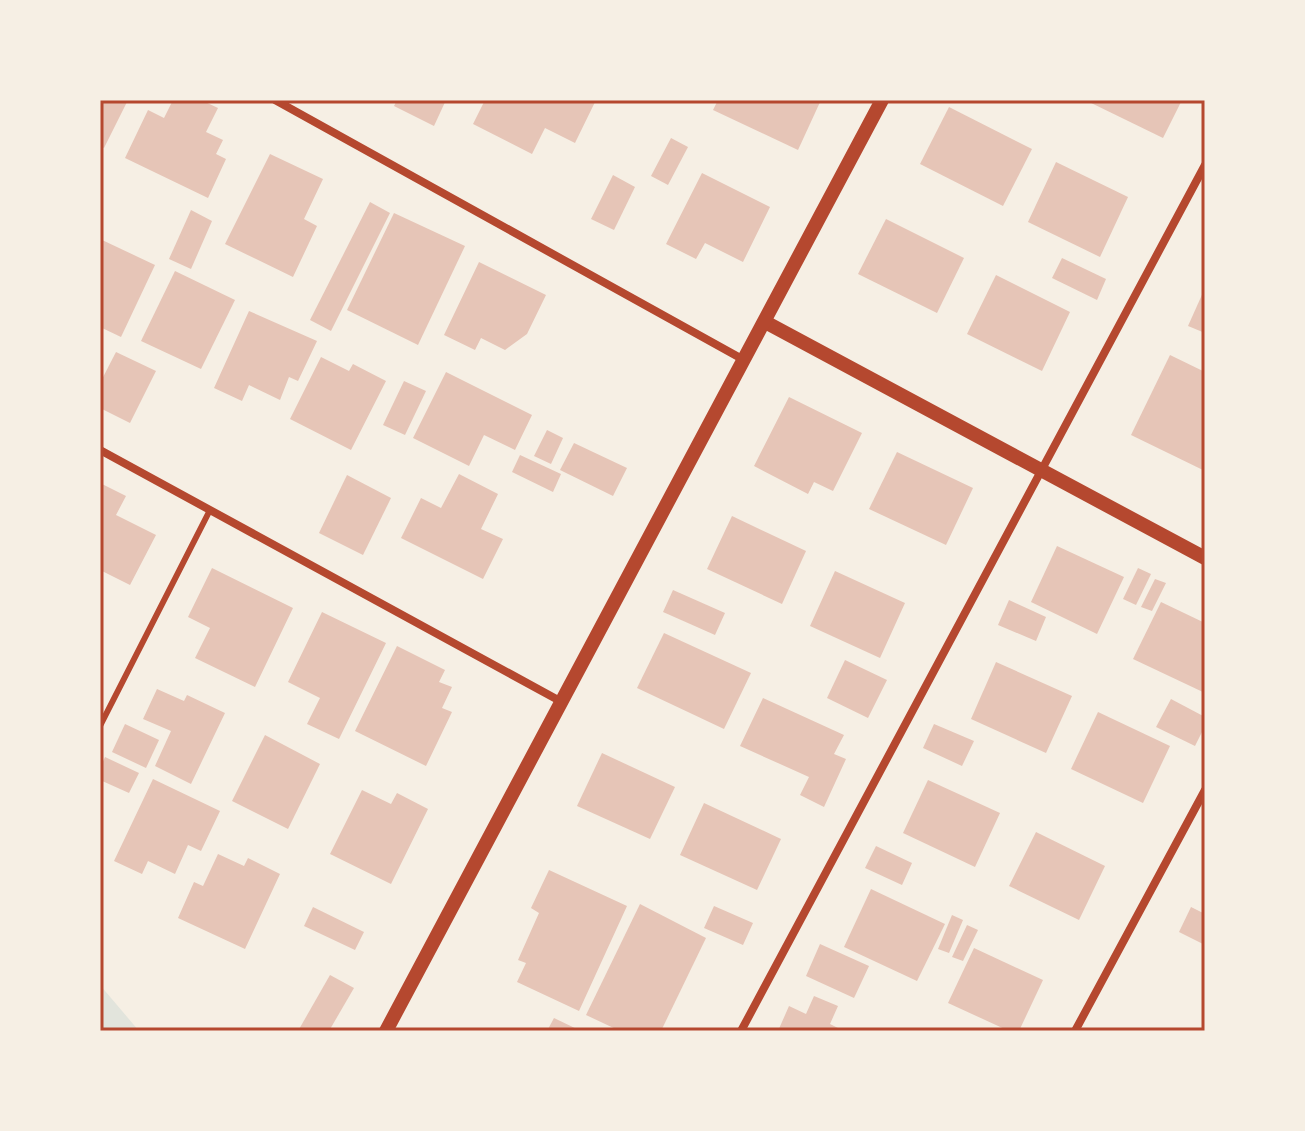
<svg xmlns="http://www.w3.org/2000/svg" width="1305" height="1131" font-family="Commissioner,sans-serif">
<style>
.green{fill:#e2e4dc}
.building{fill:#e6c5b7}
.lines{fill:none;stroke-linecap:round;stroke-linejoin:round}
.service{stroke:#b5482f;stroke-width:6}
.minor{stroke:#b5482f;stroke-width:8}
.tertiary{stroke:#b5482f;stroke-width:14}
.neatline{fill:none;stroke:#b5482f;stroke-width:3}
</style>
<rect width="100%" height="100%" fill="#f6efe4"/>
<polygon class="green" points="100,985 139,1031 100,1031"/>
<g class="building">
<polygon points="100,100 128,100 104,148 100,146"/>
<polygon points="173,100 201,100 218,108 206,132 223,140 216,154 226,159 208,198 125,158 148,110 164,118"/>
<polygon points="397,100 446,100 434,126 394,106"/>
<polygon points="485,100 596,100 575,143 545,128 532,154 473,124"/>
<polygon points="718,100 821,100 798,150 713,110"/>
<polygon points="1085,100 1182,100 1163,138"/>
<polygon points="949,107 1032,149 1003,206 920,164"/>
<polygon points="671,138 688,147 668,185 651,176"/>
<polygon points="270,154 323,179 304,219 317,226 293,277 225,244"/>
<polygon points="1056,162 1128,197 1100,257 1028,222"/>
<polygon points="702,173 770,207 743,262 705,243 696,259 666,244"/>
<polygon points="613,175 635,187 614,230 591,219"/>
<polygon points="370,202 390,213 331,331 310,320"/>
<polygon points="191,210 212,221 191,269 169,259"/>
<polygon points="394,213 465,246 418,345 347,310"/>
<polygon points="886,219 964,258 937,313 858,274"/>
<polygon points="100,239 155,265 121,337 100,327"/>
<polygon points="1062,258 1106,279 1097,300 1052,278"/>
<polygon points="479,262 546,295 527,334 505,350 481,338 475,350 444,335"/>
<polygon points="175,271 235,300 201,369 141,341"/>
<polygon points="996,275 1070,312 1042,371 967,334"/>
<polygon points="1205,288 1205,333 1188,326"/>
<polygon points="249,311 317,341 298,381 289,377 280,400 249,385 242,401 214,388"/>
<polygon points="116,352 156,371 130,423 100,408 100,383"/>
<polygon points="1170,355 1205,372 1205,471 1131,435"/>
<polygon points="321,357 349,371 353,364 386,381 351,450 290,419"/>
<polygon points="446,372 532,415 515,450 484,435 469,466 413,438"/>
<polygon points="404,381 426,391 405,435 383,425"/>
<polygon points="789,397 862,433 833,491 814,482 808,494 754,466"/>
<polygon points="547,430 563,438 551,464 534,456"/>
<polygon points="574,443 627,468 613,496 560,470"/>
<polygon points="897,452 973,488 946,545 869,509"/>
<polygon points="520,455 561,474 553,492 512,472"/>
<polygon points="459,474 498,494 481,529 503,539 483,579 401,538 421,498 441,508"/>
<polygon points="347,475 391,498 363,555 319,533"/>
<polygon points="100,483 126,496 116,515 156,535 130,585 100,570"/>
<polygon points="732,516 806,551 782,604 707,569"/>
<polygon points="1057,546 1124,577 1097,634 1031,602"/>
<polygon points="212,568 293,608 255,687 195,658 210,628 188,617"/>
<polygon points="1138,568 1151,574 1136,605 1123,599"/>
<polygon points="835,571 905,603 880,658 810,626"/>
<polygon points="1155,579 1166,583 1152,611 1141,607"/>
<polygon points="673,590 725,613 715,635 663,612"/>
<polygon points="1009,600 1046,617 1036,641 998,625"/>
<polygon points="1161,602 1205,623 1205,693 1133,659"/>
<polygon points="322,612 386,643 339,739 307,724 320,698 288,682"/>
<polygon points="664,633 751,673 724,729 637,688"/>
<polygon points="397,646 445,670 439,682 452,687 442,708 452,712 426,766 355,731"/>
<polygon points="845,660 887,680 868,718 827,698"/>
<polygon points="996,662 1072,696 1046,753 971,719"/>
<polygon points="157,689 184,701 187,695 225,713 191,784 155,766 171,731 143,719"/>
<polygon points="763,698 844,735 834,754 846,759 824,807 800,795 809,777 740,746"/>
<polygon points="1171,699 1205,717 1205,726 1195,746 1156,727"/>
<polygon points="1098,712 1170,746 1143,803 1071,769"/>
<polygon points="125,724 159,740 146,768 112,752"/>
<polygon points="934,724 974,741 962,766 923,748"/>
<polygon points="265,735 320,764 288,829 232,801"/>
<polygon points="602,753 675,787 650,839 577,806"/>
<polygon points="105,757 139,773 129,793 100,780 100,768"/>
<polygon points="153,779 220,811 201,851 188,845 175,874 148,861 142,874 114,861"/>
<polygon points="928,780 1000,813 975,867 903,833"/>
<polygon points="362,790 391,804 397,793 428,809 391,884 330,854"/>
<polygon points="704,803 781,839 757,890 680,855"/>
<polygon points="1036,832 1105,866 1079,920 1009,886"/>
<polygon points="876,846 912,863 902,885 865,868"/>
<polygon points="218,854 244,866 248,858 280,874 245,949 178,918 194,882 203,886"/>
<polygon points="549,870 627,906 579,1011 517,982 526,963 518,960 539,913 531,908"/>
<polygon points="871,889 945,924 917,981 844,947"/>
<polygon points="640,904 706,938 661,1031 620,1031 586,1015"/>
<polygon points="714,906 753,923 743,945 704,928"/>
<polygon points="313,907 364,932 355,950 304,926"/>
<polygon points="1191,907 1205,914 1205,945 1179,932"/>
<polygon points="952,915 963,920 949,953 938,949"/>
<polygon points="967,925 978,930 963,961 952,957"/>
<polygon points="820,944 869,966 854,998 806,976"/>
<polygon points="974,948 1043,980 1019,1031 1009,1031 948,1003"/>
<polygon points="330,975 354,988 329,1031 298,1031"/>
<polygon points="814,996 838,1006 830,1024 844,1031 778,1031 789,1006 806,1014"/>
<polygon points="554,1018 581,1031 547,1031"/>
</g>
<g class="lines">
<polyline class="service" points="100,726 210,510"/>
<g class="minor">
<polyline points="275,100 744,360"/>
<polyline points="100,450 560,701"/>
<polyline points="741,1031 1205,165"/>
<polyline points="1075,1031 1205,790"/>
</g>
<g class="tertiary">
<polyline points="765,322 1205,558"/>
<polyline points="386,1031 882,100"/>
</g>
</g>
<rect width="1305" height="1131" fill="none" stroke="#f6efe4" stroke-width="204"/>
<rect x="102" y="102" width="1101" height="927" class="neatline"/>
</svg>
